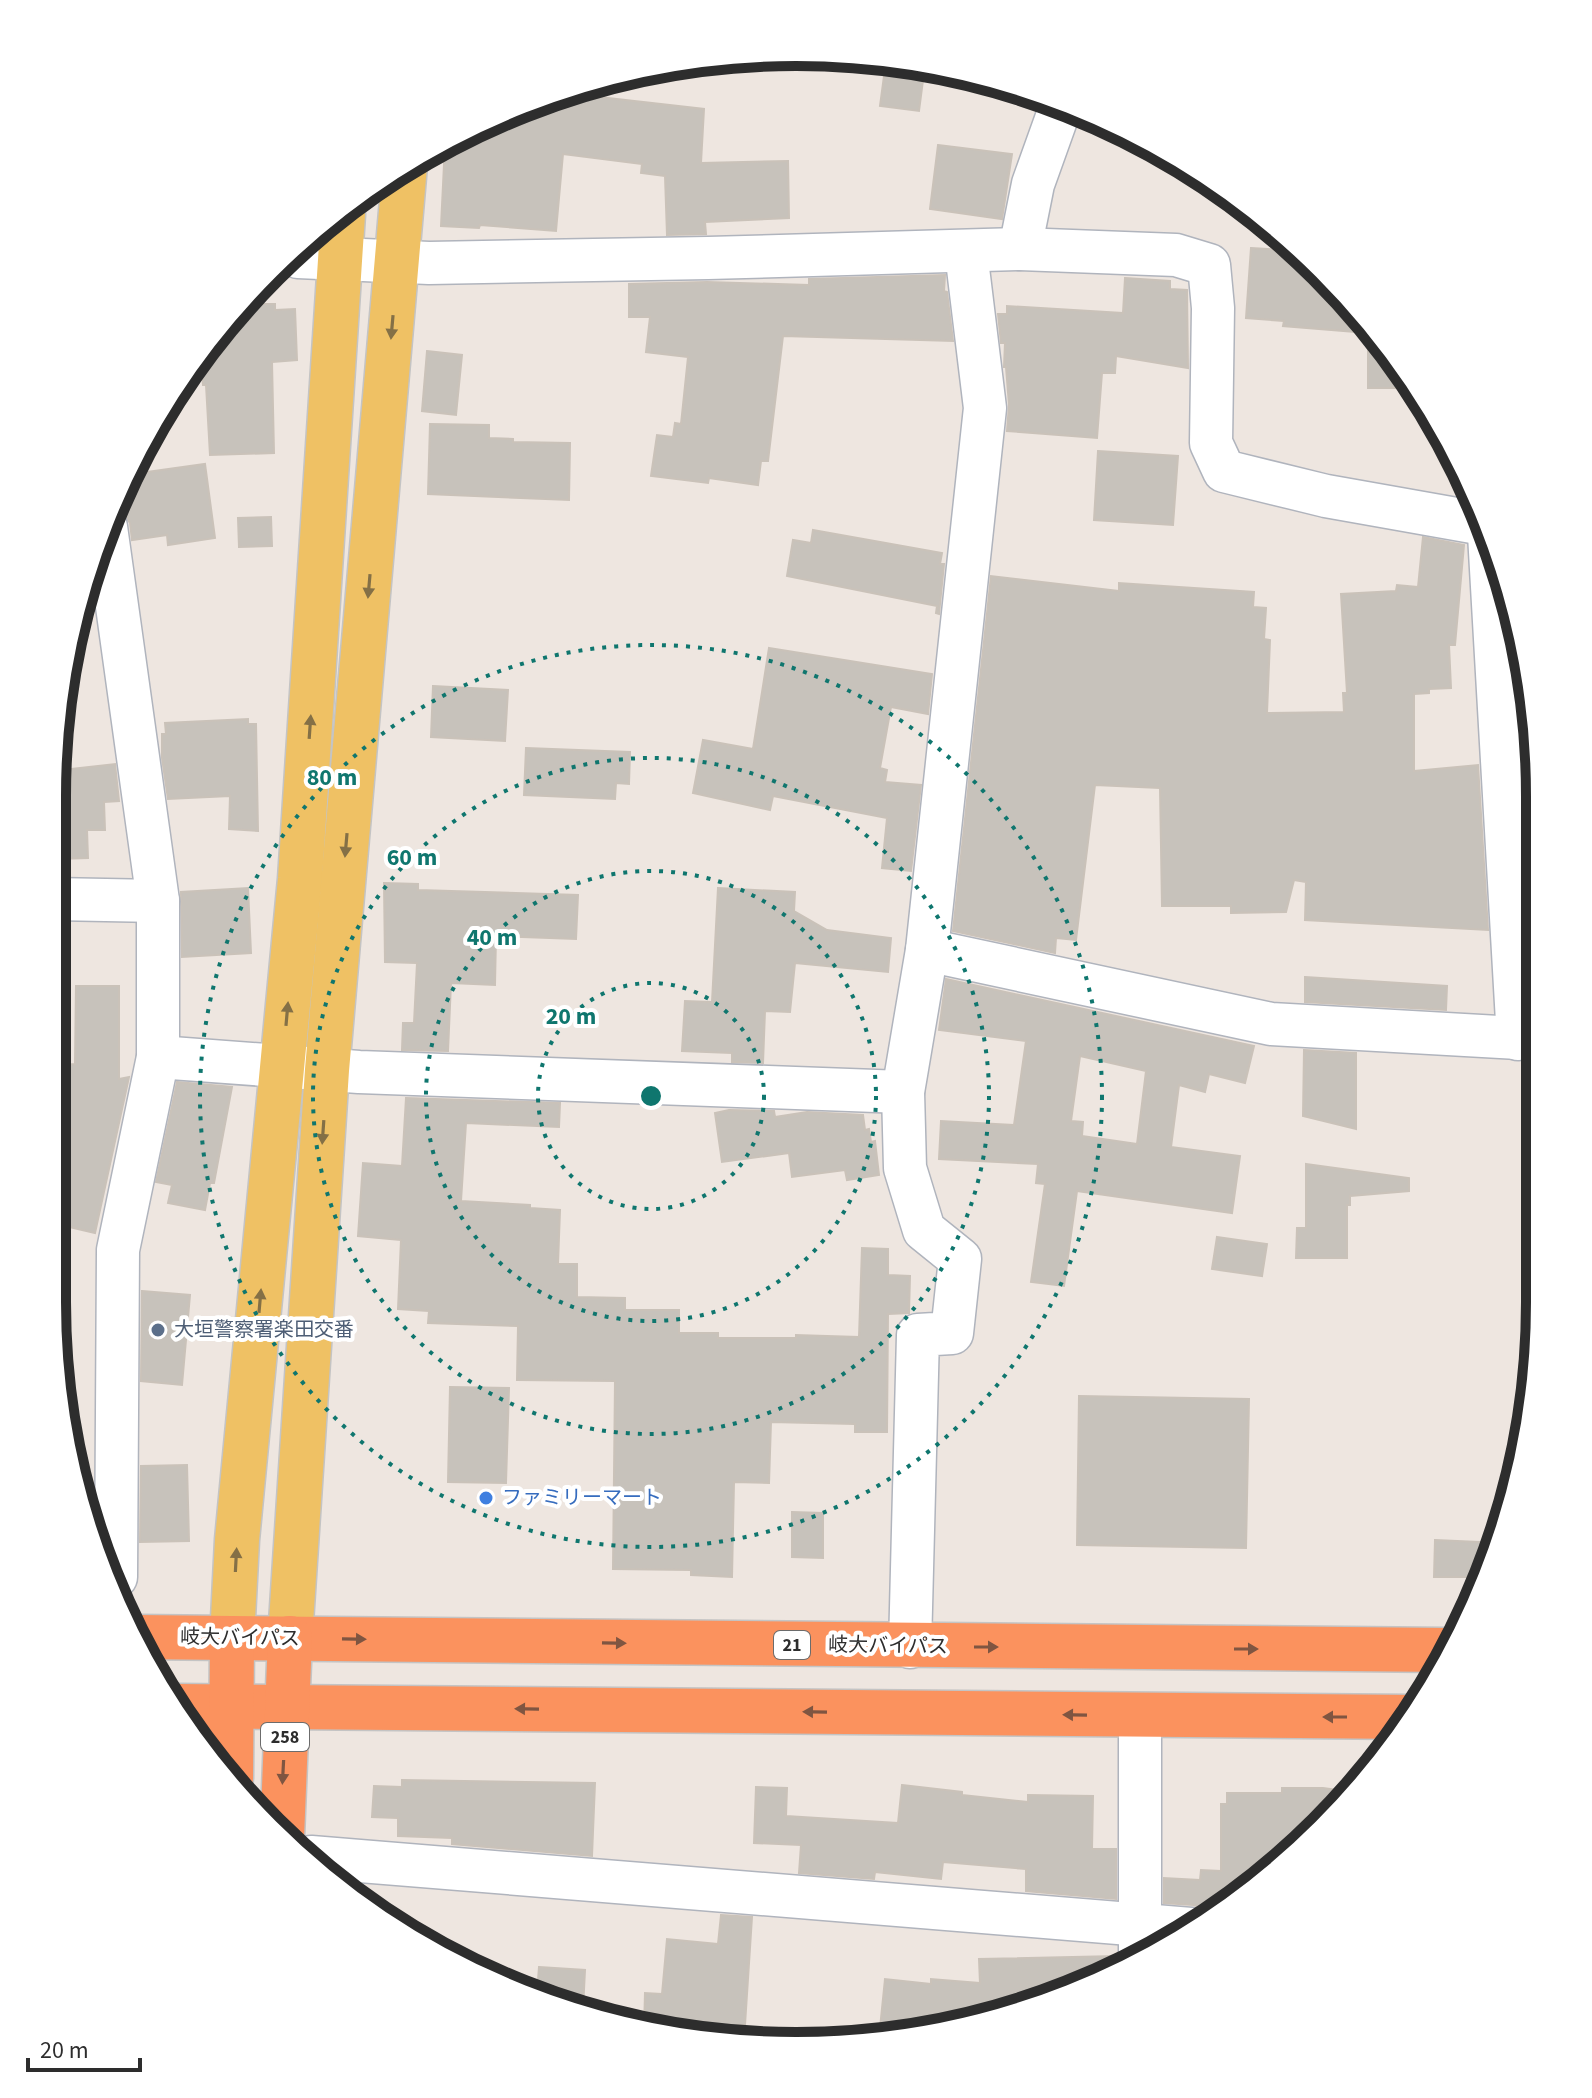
<svg xmlns="http://www.w3.org/2000/svg" width="1592" height="2098" font-family="'Source Sans 3','Noto Sans JP',sans-serif">
<style>
.building{fill:#c7c2bb;stroke:#cac2b9;stroke-width:2;fill-rule:evenodd}
.lines{fill:none;stroke-linecap:round;stroke-linejoin:round}
.minor-casing{stroke:#b0b4bd;stroke-width:45}
.major-casing{stroke:#c4c4c4;stroke-width:47}
.highway-casing{stroke:#c4c4c4;stroke-width:47}
.minor{stroke:#fff;stroke-width:42}
.major{stroke:#efc164;stroke-width:44}
.highway{stroke:#fb925e;stroke-width:44}
.oneway{fill:#847046}
.oneway2{fill:#7f5541}
.ring{fill:none;stroke:#0f766e;stroke-width:4;stroke-dasharray:4 8}
.service-dot{fill:#5c6f8a;stroke:#fff;stroke-width:3}
.shop-dot{fill:#3f7fe0;stroke:#fff;stroke-width:3}
.labels{text-anchor:middle;dominant-baseline:central;stroke-width:8;stroke-linejoin:round;paint-order:stroke}
.shield{fill:#fff;stroke:#6c6c6c;stroke-width:2}
.shield-label{font-size:18px;font-weight:bold;fill:#2d2d2d}
.service-label{font-size:20px;fill:#4e5e75;stroke:#fff;text-anchor:start}
.shop-label{font-size:20px;fill:#366cbe;stroke:#fff;text-anchor:start}
.street-label{font-size:20px;fill:#2d2d2d;stroke:#fff}
.rim{fill:none;stroke:#2d2d2d;stroke-width:10}
.centre{fill:#0f766e;stroke:#fff;stroke-width:4}
.ring-label{font-size:24px;text-anchor:middle;font-weight:bold;fill:#0f766e;stroke:#fff;stroke-width:8;stroke-linejoin:round;paint-order:stroke}
</style>
<rect width="100%" height="100%" fill="#eee6e0"/>
<g class="building">
<polygon points="886,61 925,65 919,111 880,106"/>
<polygon points="564,93 704,109 701,163 788,161 789,218 705,222 706,234 667,235 665,176 641,173 642,164 563,154 556,231 480,225 479,228 441,226 445,144 511,109"/>
<polygon points="938,145 1012,154 1002,219 930,209"/>
<polygon points="1251,248 1300,251 1322,270 1417,388 1368,388 1368,333 1283,326 1284,321 1246,318"/>
<polygon points="945,275 944,291 947,292 953,341 783,336 768,461 761,461 758,485 709,478 708,483 651,476 657,435 673,437 675,423 681,424 688,357 646,352 650,317 629,317 629,284 707,282 809,285 809,279"/>
<polygon points="1125,278 1170,281 1170,289 1187,290 1188,368 1116,356 1115,373 1102,373 1097,438 1007,431 1009,405 1006,367 1004,367 1005,343 1001,343 998,314 1007,314 1007,306 1123,313"/>
<polygon points="248,304 275,304 275,310 295,309 297,360 272,362 274,453 210,455 206,385 203,385 200,352 205,343"/>
<polygon points="427,351 462,355 456,415 422,411"/>
<polygon points="430,424 489,425 489,438 513,439 513,442 570,443 569,500 428,494"/>
<polygon points="1098,451 1178,456 1173,525 1094,520"/>
<polygon points="205,464 215,538 168,545 167,535 132,540 130,523 120,508 118,495 126,475"/>
<polygon points="271,517 272,546 239,547 238,518"/>
<polygon points="813,530 942,553 940,564 944,564 939,614 936,613 937,606 787,576 793,540 811,543"/>
<polygon points="1423,537 1464,545 1455,645 1449,645 1451,688 1429,689 1429,693 1414,694 1414,771 1478,765 1488,930 1305,920 1306,882 1294,880 1286,912 1231,913 1231,906 1162,906 1160,788 1095,785 1076,940 1056,938 1055,953 953,931 991,576 1119,591 1119,583 1254,592 1253,607 1266,608 1264,639 1270,640 1267,713 1344,712 1343,693 1347,693 1341,594 1396,591 1397,585 1418,587"/>
<polygon points="769,648 932,674 928,714 891,707 880,768 887,770 885,782 921,785 911,871 882,868 887,818 773,796 770,810 693,793 703,740 753,749"/>
<polygon points="433,686 508,690 505,741 431,737"/>
<polygon points="248,719 248,724 256,724 258,831 229,829 230,796 168,799 162,758 162,734 166,734 165,723"/>
<polygon points="526,748 630,752 629,784 616,783 615,799 524,795"/>
<polygon points="115,764 119,801 104,802 105,830 87,830 88,858 57,859 54,771"/>
<polygon points="384,883 418,884 418,890 578,895 576,939 496,936 495,985 451,983 448,1051 402,1050 403,1023 414,1023 417,963 385,962"/>
<polygon points="248,888 251,953 182,957 181,892"/>
<polygon points="718,888 795,892 794,911 827,930 891,938 888,972 795,963 790,1012 765,1011 763,1063 732,1062 732,1053 682,1051 685,1001 712,1002"/>
<polygon points="1305,977 1447,986 1446,1010 1305,1002"/>
<path d="M946,979L1254,1046L1245,1083L1209,1074L1205,1092L1179,1085L1171,1147L1240,1156L1232,1213L1077,1191L1064,1286L1031,1282L1045,1184L1036,1183L1038,1164L939,1159L941,1121L1014,1125L1026,1041L939,1030ZM1080,1056L1146,1071L1137,1144L1082,1136L1083,1122L1071,1121Z"/>
<polygon points="76,986 119,986 119,1079 129,1077 95,1233 52,1223 52,1206 71,1129 52,1127 53,1065 75,1064"/>
<polygon points="1304,1050 1356,1053 1356,1129 1303,1116"/>
<polygon points="177,1082 232,1087 214,1183 210,1183 205,1210 168,1203 172,1185 156,1182"/>
<polygon points="406,1098 560,1103 559,1127 466,1123 461,1201 530,1205 530,1208 560,1210 558,1264 577,1264 577,1297 625,1298 625,1310 679,1310 679,1333 718,1333 718,1338 796,1338 796,1335 859,1337 862,1248 888,1249 888,1275 910,1276 909,1313 888,1314 887,1432 855,1432 855,1424 771,1422 769,1483 734,1482 732,1577 691,1575 691,1570 613,1569 615,1381 517,1380 518,1326 428,1323 429,1311 398,1309 401,1240 358,1236 363,1163 402,1166"/>
<polygon points="729,1110 774,1111 775,1117 807,1112 863,1115 865,1130 869,1129 871,1142 875,1141 879,1175 847,1180 845,1170 792,1177 789,1153 722,1162 715,1113"/>
<polygon points="1306,1164 1409,1178 1409,1191 1350,1196 1350,1205 1347,1205 1347,1258 1296,1258 1297,1228 1306,1228"/>
<polygon points="1217,1237 1267,1244 1262,1276 1212,1269"/>
<polygon points="142,1291 190,1295 182,1385 141,1381"/>
<polygon points="450,1387 509,1388 506,1483 448,1482"/>
<polygon points="1079,1396 1249,1399 1246,1548 1077,1545"/>
<polygon points="187,1465 189,1541 140,1542 141,1466"/>
<polygon points="792,1512 823,1513 823,1558 792,1557"/>
<polygon points="1435,1540 1500,1543 1483,1577 1434,1577"/>
<polygon points="402,1780 595,1783 592,1856 452,1844 452,1838 398,1836 398,1818 372,1817 374,1786 402,1787"/>
<polygon points="902,1785 962,1792 962,1795 1028,1802 1028,1795 1093,1796 1092,1849 1116,1849 1116,1899 1026,1891 1026,1869 943,1862 941,1879 875,1872 874,1879 799,1873 801,1845 754,1843 756,1787 787,1788 786,1816 898,1823"/>
<polygon points="1282,1788 1323,1788 1352,1792 1322,1828 1214,1917 1204,1909 1194,1905 1164,1903 1164,1878 1200,1880 1201,1870 1221,1871 1221,1804 1227,1804 1227,1793 1282,1793"/>
<polygon points="721,1915 752,1917 745,2025 737,2025 736,2037 644,2029 645,1993 662,1994 667,1939 718,1944"/>
<polygon points="1117,1956 1119,1965 1036,2006 1009,2012 969,2013 969,2020 879,2038 885,1979 931,1984 931,1979 980,1983 979,1959"/>
<polygon points="539,1967 585,1970 583,2009 537,1993"/>
</g>
<g class="lines">
<g class="minor-casing">
<g id="minor">
<polyline points="1020,249 1033,184 1062,103"/>
<polyline points="298,257 429,263 708,258 1020,249 1176,255 1209,265 1213,308 1211,443 1224,471 1326,496 1484,524"/>
<polyline points="106,527 158,901 158,1057 118,1250 116,1577"/>
<polyline points="1489,534 1518,1039"/>
<polyline points="53,899 158,901"/>
<polyline points="927,950 1271,1024 1534,1039"/>
<polyline points="158,1057 359,1072 903,1092"/>
<polyline points="910,1647 918,1335 952,1333 960,1259 924,1230 905,1168 903,1092 927,950 985,408 966,252"/>
<polyline points="311,1857 1191,1929"/>
<polyline points="1140,1953 1140,1715"/>
</g>
</g>
<g class="major-casing">
<g id="major">
<polyline points="232,1638 237,1540 300,879 343,214"/>
<polyline points="290,1638 327,1070 405,165"/>
</g>
</g>
<g class="highway-casing">
<g id="highway">
<polyline points="136,1637 1447,1650"/>
<polyline points="176,1706 1413,1717"/>
<polyline points="231,1778 232,1638"/>
<polyline points="282,1837 290,1638"/>
</g>
</g>
<use href="#minor" class="minor"/>
<use href="#major" class="major"/>
<use href="#highway" class="highway"/>
</g>
<defs><path id="oneway-solid" d="M-6-.8H1V-3.2L6.5 0L1 3.2V.8H-6Z" transform="scale(2)"/></defs>
<g class="oneway">
<use href="#oneway-solid" transform="translate(392 327) rotate(95)"/>
<use href="#oneway-solid" transform="translate(369 586) rotate(95)"/>
<use href="#oneway-solid" transform="translate(310 727) rotate(-86)"/>
<use href="#oneway-solid" transform="translate(346 845) rotate(95)"/>
<use href="#oneway-solid" transform="translate(287 1014) rotate(-85)"/>
<use href="#oneway-solid" transform="translate(323 1132) rotate(94)"/>
<use href="#oneway-solid" transform="translate(260 1301) rotate(-85)"/>
<use href="#oneway-solid" transform="translate(236 1560) rotate(-87)"/>
</g>
<g class="oneway2">
<use href="#oneway-solid" transform="translate(354 1639) rotate(1)"/>
<use href="#oneway-solid" transform="translate(614 1643) rotate(1)"/>
<use href="#oneway-solid" transform="translate(986 1647)"/>
<use href="#oneway-solid" transform="translate(1246 1649)"/>
<use href="#oneway-solid" transform="translate(527 1709) rotate(-179)"/>
<use href="#oneway-solid" transform="translate(815 1712) rotate(-179)"/>
<use href="#oneway-solid" transform="translate(1075 1715) rotate(-179)"/>
<use href="#oneway-solid" transform="translate(1335 1717) rotate(-180)"/>
<use href="#oneway-solid" transform="translate(283 1772) rotate(93)"/>
</g>
<g class="ring">
<circle cx="651" cy="1096" r="113"/>
<circle cx="651" cy="1096" r="225"/>
<circle cx="651" cy="1096" r="338"/>
<circle cx="651" cy="1096" r="451"/>
</g>
<circle class="service-dot" cx="158" cy="1330" r="8"/>
<circle class="shop-dot" cx="486" cy="1498" r="8"/>
<g class="labels">
<g class="shield">
<rect x="774" y="1631" width="36" height="28" rx="6"/>
<rect x="261" y="1723" width="48" height="28" rx="6"/>
</g>
<g class="shield-label">
<text x="792" y="1645">21</text>
<text x="285" y="1737">258</text>
</g>
<g class="service-label">
<text x="174" y="1330">大垣警察署楽田交番</text>
</g>
<g class="shop-label">
<text x="502" y="1498">ファミリーマート</text>
</g>
<g class="street-label">
<text transform="translate(240 1638) rotate(1)">岐大バイパス</text>
<text transform="translate(888 1646) rotate(1)">岐大バイパス</text>
</g>
</g>
<path d="M0 0H1592V2098H0ZM796 66H796A730 730 0 0 1 1526 796V1302A730 730 0 0 1 796 2032H796A730 730 0 0 1 66 1302V796A730 730 0 0 1 796 66Z" fill="#fff" fill-rule="evenodd"/>
<path class="rim" d="M796 66H796A730 730 0 0 1 1526 796V1302A730 730 0 0 1 796 2032H796A730 730 0 0 1 66 1302V796A730 730 0 0 1 796 66Z"/>
<circle cx="651" cy="1096" r="12" class="centre"/>
<g class="ring-label">
<text x="332" y="785">80 m</text>
<text x="412" y="865">60 m</text>
<text x="492" y="945">40 m</text>
<text x="571" y="1024">20 m</text>
</g>
<path d="M28 2058v12h112v-12" fill="none" stroke="#2d2d2d" stroke-width="4"/>
<text x="40" y="2058" font-size="24" fill="#2d2d2d" stroke="#ffffff" stroke-width="6" paint-order="stroke">20 m</text>
</svg>
